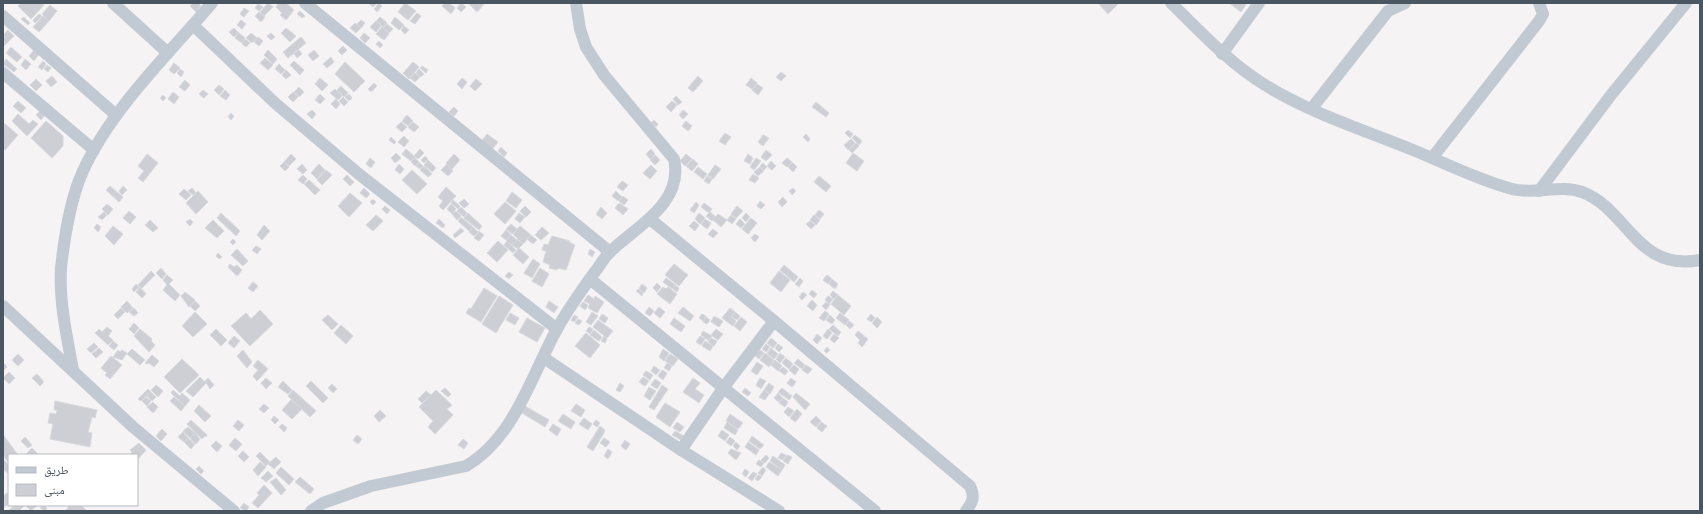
<svg xmlns="http://www.w3.org/2000/svg" width="1703" height="514" font-family="Commissioner,'Noto Naskh Arabic',sans-serif">
<style>
.building{fill:#cdcfd5;stroke:#d7d9de}
.lines{fill:none;stroke-linecap:round;stroke-linejoin:round}
.minor{stroke:#c1cad2;stroke-width:12}
</style>
<rect width="100%" height="100%" fill="#f5f3f3"/>
<g class="building">
<polygon points="21,3 41,3 44,5 31,19 18,6"/>
<polygon points="193,3 198,3 201,6 196,12 190,6"/>
<polygon points="268,3 273,7 264,16 260,12"/>
<polygon points="279,3 286,3 294,10 286,20 280,15 282,13 276,7"/>
<polygon points="368,3 377,3 373,7"/>
<polygon points="379,3 382,6 377,12 374,9"/>
<polygon points="405,3 416,11 408,20 398,12"/>
<polygon points="445,3 449,3 455,8 451,14 442,6"/>
<polygon points="461,3 466,7 461,12 457,8"/>
<polygon points="468,3 485,3 477,12"/>
<polygon points="1098,3 1119,3 1108,14"/>
<polygon points="1229,3 1247,3 1241,12"/>
<polygon points="258,4 263,7 259,11 255,8"/>
<polygon points="50,5 57,11 49,21 42,14"/>
<polygon points="244,8 249,11 244,17 240,14"/>
<polygon points="300,11 305,16 302,18 297,14"/>
<polygon points="259,12 265,17 261,22 255,16"/>
<polygon points="417,13 421,16 415,24 410,21"/>
<polygon points="39,14 42,16 35,23 33,20"/>
<polygon points="43,16 49,21 39,32 33,27"/>
<polygon points="24,17 30,23 28,25 21,19"/>
<polygon points="380,17 387,23 383,27 376,21"/>
<polygon points="395,17 404,25 399,30 391,23"/>
<polygon points="241,20 246,24 242,29 237,25"/>
<polygon points="361,20 365,23 361,28 357,24"/>
<polygon points="376,21 381,26 376,32 370,27"/>
<polygon points="355,23 361,28 356,33 350,28"/>
<polygon points="387,24 393,29 389,33 383,28"/>
<polygon points="404,26 409,30 405,34 401,30"/>
<polygon points="382,27 389,34 384,40 376,34"/>
<polygon points="234,28 239,33 234,37 229,32"/>
<polygon points="286,28 296,36 290,42 281,33"/>
<polygon points="8,30 14,36 3,47 3,35"/>
<polygon points="239,33 245,38 242,43 235,38"/>
<polygon points="251,33 257,38 252,43 246,38"/>
<polygon points="271,33 275,37 271,40 267,36"/>
<polygon points="364,33 370,38 365,43 360,38"/>
<polygon points="258,37 263,41 259,46 254,42"/>
<polygon points="301,37 306,43 288,58 283,52"/>
<polygon points="245,39 250,43 246,47 242,44"/>
<polygon points="379,41 383,45 380,48 376,44"/>
<polygon points="343,46 347,50 342,55 338,51"/>
<polygon points="11,47 22,57 17,62 6,53"/>
<polygon points="34,50 39,54 34,61 29,56"/>
<polygon points="268,50 277,59 273,64 264,55"/>
<polygon points="299,50 302,54 297,58 294,54"/>
<polygon points="314,50 319,56 313,61 308,55"/>
<polygon points="331,57 334,62 327,68 323,64"/>
<polygon points="265,58 273,65 268,70 260,63"/>
<polygon points="6,59 17,69 14,72 3,64"/>
<polygon points="25,59 31,64 26,70 21,65"/>
<polygon points="43,61 46,64 42,70 38,67"/>
<polygon points="294,61 304,70 300,75 290,65"/>
<polygon points="345,62 365,81 354,92 335,74"/>
<polygon points="413,62 419,67 409,79 403,73"/>
<polygon points="174,63 180,68 174,74 169,70"/>
<polygon points="279,64 285,70 281,74 275,69"/>
<polygon points="47,65 51,68 48,72 44,69"/>
<polygon points="422,66 428,70 426,73 420,68"/>
<polygon points="180,69 184,72 181,77 177,73"/>
<polygon points="419,69 424,74 421,77 416,73"/>
<polygon points="286,70 291,75 286,79 282,75"/>
<polygon points="781,72 786,76 781,81 776,77"/>
<polygon points="415,73 420,77 415,82 410,78"/>
<polygon points="52,76 57,82 51,87 46,81"/>
<polygon points="698,76 703,81 693,92 688,88"/>
<polygon points="320,78 328,85 322,91 315,84"/>
<polygon points="462,78 467,82 462,89 457,84"/>
<polygon points="751,78 757,83 752,89 746,85"/>
<polygon points="36,79 42,85 36,91 30,85"/>
<polygon points="476,79 482,84 475,91 470,86"/>
<polygon points="185,80 190,85 185,91 179,87"/>
<polygon points="374,83 377,86 371,92 368,89"/>
<polygon points="757,84 763,88 758,95 752,90"/>
<polygon points="219,85 224,89 219,95 214,90"/>
<polygon points="341,86 348,93 344,97 337,90"/>
<polygon points="299,87 304,92 299,97 294,92"/>
<polygon points="335,89 342,96 338,100 330,93"/>
<polygon points="203,90 208,94 204,98 199,94"/>
<polygon points="225,90 230,95 226,100 220,96"/>
<polygon points="173,92 179,97 174,104 168,99"/>
<polygon points="293,92 298,97 293,102 288,97"/>
<polygon points="320,94 325,99 320,104 315,100"/>
<polygon points="349,94 352,98 349,101 345,97"/>
<polygon points="163,95 166,98 163,101 160,98"/>
<polygon points="676,96 682,102 678,105 673,99"/>
<polygon points="343,97 348,102 344,106 339,101"/>
<polygon points="336,99 340,104 336,109 331,104"/>
<polygon points="18,101 26,108 21,113 13,106"/>
<polygon points="672,101 677,105 671,112 666,107"/>
<polygon points="816,102 829,113 826,117 812,107"/>
<polygon points="454,107 458,111 454,116 449,112"/>
<polygon points="41,110 46,114 41,120 36,115"/>
<polygon points="312,110 316,114 312,119 307,114"/>
<polygon points="683,110 688,114 683,119 679,115"/>
<polygon points="231,113 234,116 231,120 228,117"/>
<polygon points="18,114 29,124 33,120 38,124 27,136 12,121"/>
<polygon points="407,115 413,121 408,126 402,121"/>
<polygon points="654,120 658,124 656,127 651,123"/>
<polygon points="46,121 63,136 63,146 52,158 31,138"/>
<polygon points="686,121 692,126 688,131 682,126"/>
<polygon points="401,122 407,127 402,132 396,127"/>
<polygon points="413,122 419,127 414,132 408,127"/>
<polygon points="4,123 18,135 5,150 3,148"/>
<polygon points="848,130 853,134 850,138 845,133"/>
<polygon points="725,133 731,137 725,145 719,141"/>
<polygon points="487,134 498,142 491,151 480,143"/>
<polygon points="806,134 810,139 808,142 803,137"/>
<polygon points="763,135 769,138 763,146 758,142"/>
<polygon points="855,135 862,141 859,145 852,138"/>
<polygon points="404,136 409,141 404,147 398,142"/>
<polygon points="391,137 396,142 394,144 389,140"/>
<polygon points="851,139 855,143 848,150 844,145"/>
<polygon points="856,143 859,146 852,153 849,150"/>
<polygon points="501,147 507,153 504,157 498,151"/>
<polygon points="406,149 415,157 411,161 402,154"/>
<polygon points="420,149 424,153 418,159 414,156"/>
<polygon points="651,149 655,154 650,159 646,154"/>
<polygon points="766,150 772,155 766,161 761,157"/>
<polygon points="396,153 401,158 395,163 391,158"/>
<polygon points="853,153 864,161 857,171 846,163"/>
<polygon points="147,154 158,163 143,182 138,178 144,171 138,166"/>
<polygon points="291,154 296,159 289,166 284,162"/>
<polygon points="454,154 460,160 452,169 446,163"/>
<polygon points="686,154 692,159 685,166 680,161"/>
<polygon points="748,154 753,158 750,164 744,161"/>
<polygon points="655,155 660,160 655,165 650,160"/>
<polygon points="425,156 428,159 424,163 421,160"/>
<polygon points="370,158 375,162 371,168 366,164"/>
<polygon points="415,158 419,162 415,166 411,162"/>
<polygon points="756,158 761,161 754,170 750,167"/>
<polygon points="787,158 792,162 787,167 782,163"/>
<polygon points="693,159 698,164 692,171 686,166"/>
<polygon points="428,160 436,168 432,172 424,165"/>
<polygon points="771,161 776,166 772,170 767,166"/>
<polygon points="284,162 289,167 285,171 280,166"/>
<polygon points="419,162 423,166 420,169 416,166"/>
<polygon points="792,162 797,167 793,172 788,167"/>
<polygon points="763,163 767,167 764,170 760,166"/>
<polygon points="302,164 307,170 303,174 297,169"/>
<polygon points="319,164 325,170 317,179 311,173"/>
<polygon points="399,164 404,169 400,174 395,170"/>
<polygon points="447,164 453,171 448,176 441,170"/>
<polygon points="651,165 657,171 650,179 643,173"/>
<polygon points="715,165 721,169 713,179 708,175"/>
<polygon points="424,166 432,174 428,177 420,170"/>
<polygon points="698,167 707,174 703,179 694,172"/>
<polygon points="760,167 764,171 758,176 754,172"/>
<polygon points="326,170 332,175 322,185 317,180"/>
<polygon points="412,170 427,184 417,194 402,180"/>
<polygon points="753,174 759,178 755,183 749,180"/>
<polygon points="303,175 307,179 303,184 298,180"/>
<polygon points="347,175 354,182 350,186 343,179"/>
<polygon points="707,176 712,179 709,184 704,181"/>
<polygon points="819,176 831,186 826,192 814,182"/>
<polygon points="309,180 320,190 315,195 304,184"/>
<polygon points="622,181 628,185 623,191 617,187"/>
<polygon points="110,186 123,197 119,202 106,190"/>
<polygon points="123,186 127,190 122,195 119,191"/>
<polygon points="446,187 456,196 443,210 439,206 443,201 438,197"/>
<polygon points="192,188 196,193 193,195 188,191"/>
<polygon points="364,188 370,194 366,198 360,193"/>
<polygon points="793,188 796,191 792,195 789,191"/>
<polygon points="184,189 191,195 186,200 179,194"/>
<polygon points="198,191 208,202 196,214 186,203"/>
<polygon points="616,191 622,197 618,201 612,196"/>
<polygon points="512,192 522,200 516,208 506,201"/>
<polygon points="350,193 362,203 349,217 338,206"/>
<polygon points="623,196 628,200 624,205 619,201"/>
<polygon points="783,197 787,202 782,207 778,202"/>
<polygon points="373,199 376,202 373,205 370,202"/>
<polygon points="464,199 469,204 464,208 459,203"/>
<polygon points="453,200 460,206 458,209 451,203"/>
<polygon points="760,201 765,205 761,209 757,206"/>
<polygon points="505,202 516,211 505,224 494,214"/>
<polygon points="696,202 699,205 694,213 690,210"/>
<polygon points="619,203 628,209 623,215 615,208"/>
<polygon points="704,203 712,209 709,213 701,207"/>
<polygon points="107,204 113,209 108,215 102,209"/>
<polygon points="451,204 456,209 452,214 447,209"/>
<polygon points="385,206 390,210 387,214 382,209"/>
<polygon points="525,206 531,212 526,217 520,211"/>
<polygon points="737,206 743,211 736,218 731,214"/>
<polygon points="461,207 467,213 464,217 457,211"/>
<polygon points="601,207 607,213 602,219 596,214"/>
<polygon points="819,210 824,214 820,219 815,215"/>
<polygon points="129,211 136,217 130,224 123,218"/>
<polygon points="456,211 461,216 457,220 452,214"/>
<polygon points="104,212 107,215 102,220 98,217"/>
<polygon points="710,212 716,217 712,221 706,216"/>
<polygon points="221,213 240,231 236,236 217,218"/>
<polygon points="468,213 482,226 479,230 464,218"/>
<polygon points="519,213 525,217 520,223 515,219"/>
<polygon points="699,213 705,218 700,224 695,219"/>
<polygon points="746,213 750,217 746,222 742,218"/>
<polygon points="718,214 727,220 721,227 713,220"/>
<polygon points="376,215 383,221 373,231 366,225"/>
<polygon points="731,215 736,219 732,224 727,220"/>
<polygon points="814,215 820,220 816,225 810,220"/>
<polygon points="461,217 473,227 469,231 458,221"/>
<polygon points="751,218 757,223 748,234 742,229"/>
<polygon points="190,219 193,222 190,226 186,222"/>
<polygon points="439,219 445,225 443,228 436,223"/>
<polygon points="705,219 711,223 707,229 701,224"/>
<polygon points="740,219 745,224 741,228 736,224"/>
<polygon points="150,220 158,228 153,232 145,225"/>
<polygon points="213,220 224,231 217,238 205,228"/>
<polygon points="694,221 699,225 695,231 689,226"/>
<polygon points="810,221 815,225 811,229 806,224"/>
<polygon points="97,224 101,227 98,232 94,228"/>
<polygon points="511,224 517,229 512,234 506,229"/>
<polygon points="264,225 270,231 262,240 257,235"/>
<polygon points="113,226 123,234 114,245 105,236"/>
<polygon points="520,226 531,235 523,244 513,234"/>
<polygon points="473,227 478,232 474,236 469,232"/>
<polygon points="542,227 549,233 541,240 535,235"/>
<polygon points="461,228 464,231 455,238 453,235"/>
<polygon points="713,229 718,233 713,238 708,234"/>
<polygon points="506,230 511,235 506,240 501,236"/>
<polygon points="479,231 484,235 479,241 474,238"/>
<polygon points="755,234 759,237 755,242 751,238"/>
<polygon points="511,235 517,240 512,245 506,241"/>
<polygon points="531,235 537,240 533,244 527,239"/>
<polygon points="552,236 570,241 569,242 575,245 566,270 558,268 557,270 549,268 550,265 543,262 546,251 542,250 544,244 548,245"/>
<polygon points="233,239 236,242 233,245 230,242"/>
<polygon points="517,239 523,244 518,249 512,245"/>
<polygon points="498,241 508,250 497,262 487,253"/>
<polygon points="507,241 516,250 513,253 504,245"/>
<polygon points="256,246 261,249 257,254 252,250"/>
<polygon points="519,248 529,257 523,264 513,255"/>
<polygon points="237,249 248,261 243,266 231,255"/>
<polygon points="590,249 595,252 592,257 588,254"/>
<polygon points="218,253 222,257 219,259 216,256"/>
<polygon points="533,259 540,264 532,278 524,273"/>
<polygon points="230,264 234,267 237,265 242,270 237,276 228,267"/>
<polygon points="674,264 688,275 679,286 665,275"/>
<polygon points="784,265 798,277 794,282 780,270"/>
<polygon points="161,268 166,274 162,279 156,273"/>
<polygon points="540,268 549,274 542,287 532,281"/>
<polygon points="151,271 155,275 142,288 138,285"/>
<polygon points="779,271 790,280 781,292 770,283"/>
<polygon points="509,272 513,275 509,279 505,276"/>
<polygon points="167,275 173,280 169,284 180,295 175,301 163,290 167,285 163,280"/>
<polygon points="827,275 832,279 828,284 823,280"/>
<polygon points="666,278 676,285 672,289 663,282"/>
<polygon points="800,278 803,281 799,287 795,284"/>
<polygon points="832,279 838,284 835,289 829,284"/>
<polygon points="253,282 258,286 253,292 248,288"/>
<polygon points="657,283 661,287 657,292 653,288"/>
<polygon points="136,284 139,287 134,292 132,289"/>
<polygon points="642,284 647,288 644,293 639,289"/>
<polygon points="675,285 679,288 677,292 673,289"/>
<polygon points="140,287 146,294 142,298 136,292"/>
<polygon points="663,287 666,289 668,287 677,294 670,304 657,294"/>
<polygon points="484,288 497,296 481,322 466,313 469,308 471,309"/>
<polygon points="638,289 643,293 642,296 636,291"/>
<polygon points="812,290 817,294 814,298 809,294"/>
<polygon points="833,291 838,295 834,299 830,295"/>
<polygon points="185,292 195,300 189,307 181,296"/>
<polygon points="803,292 807,295 802,300 799,297"/>
<polygon points="588,295 594,299 595,296 604,302 597,313 588,308 590,304 584,301"/>
<polygon points="838,295 851,306 844,315 831,304"/>
<polygon points="499,296 513,305 496,333 482,324"/>
<polygon points="828,296 833,299 829,304 825,300"/>
<polygon points="812,300 817,305 813,311 807,306"/>
<polygon points="127,301 133,308 127,313 121,307"/>
<polygon points="195,301 200,306 195,311 190,306"/>
<polygon points="549,301 558,307 554,313 546,307"/>
<polygon points="583,302 588,305 585,310 580,306"/>
<polygon points="826,302 830,305 826,310 822,306"/>
<polygon points="649,307 654,311 650,316 645,313"/>
<polygon points="659,307 665,312 660,318 654,313"/>
<polygon points="683,307 694,316 690,321 678,313"/>
<polygon points="121,308 125,312 118,319 114,315"/>
<polygon points="134,308 138,313 134,316 129,312"/>
<polygon points="730,308 735,312 731,317 736,321 733,326 722,318"/>
<polygon points="260,310 273,324 250,346 231,326 246,313 251,319"/>
<polygon points="825,311 829,314 824,321 819,318"/>
<polygon points="195,312 207,324 193,337 182,326"/>
<polygon points="592,312 598,316 591,325 586,322"/>
<polygon points="735,312 740,316 737,320 732,317"/>
<polygon points="510,313 519,318 515,325 506,320"/>
<polygon points="840,313 849,320 845,325 836,318"/>
<polygon points="602,314 608,318 605,323 599,319"/>
<polygon points="702,314 706,316 703,321 699,318"/>
<polygon points="871,314 875,318 871,322 867,319"/>
<polygon points="328,315 338,324 332,330 322,320"/>
<polygon points="574,315 578,317 574,322 571,320"/>
<polygon points="830,315 835,320 832,324 826,320"/>
<polygon points="714,316 723,321 719,327 711,322"/>
<polygon points="706,317 710,320 707,324 703,322"/>
<polygon points="741,317 747,322 740,331 734,326"/>
<polygon points="877,317 882,322 877,328 872,323"/>
<polygon points="527,318 545,328 537,342 519,332"/>
<polygon points="674,318 685,326 681,332 670,324"/>
<polygon points="578,319 582,321 579,325 575,323"/>
<polygon points="598,320 613,331 607,338 593,327"/>
<polygon points="849,321 854,325 850,329 846,325"/>
<polygon points="134,323 139,328 134,334 129,329"/>
<polygon points="341,325 353,336 346,344 334,333"/>
<polygon points="833,325 841,332 838,336 829,329"/>
<polygon points="107,327 112,331 108,336 113,340 108,345 95,333 99,329 102,332"/>
<polygon points="589,327 593,329 590,334 586,331"/>
<polygon points="140,329 152,339 151,341 155,345 149,352 134,336"/>
<polygon points="216,329 227,340 221,346 210,335"/>
<polygon points="716,329 723,334 718,340 711,335"/>
<polygon points="828,329 832,333 827,339 823,336"/>
<polygon points="594,330 602,337 599,341 590,335"/>
<polygon points="703,331 712,336 709,341 701,335"/>
<polygon points="858,331 868,339 862,347 858,343 860,340 855,335"/>
<polygon points="586,333 600,345 590,358 575,346"/>
<polygon points="817,334 822,338 817,344 813,340"/>
<polygon points="834,334 839,338 834,343 830,339"/>
<polygon points="234,336 240,341 234,348 228,343"/>
<polygon points="604,336 607,339 605,343 601,341"/>
<polygon points="700,336 705,339 701,345 696,342"/>
<polygon points="711,338 717,341 714,346 708,342"/>
<polygon points="771,338 777,343 773,348 767,343"/>
<polygon points="113,341 118,345 114,350 109,346"/>
<polygon points="705,341 713,346 710,351 702,346"/>
<polygon points="94,343 98,347 91,353 87,349"/>
<polygon points="766,344 770,347 766,352 762,349"/>
<polygon points="778,344 783,348 779,352 775,348"/>
<polygon points="827,347 830,350 827,353 824,351"/>
<polygon points="99,348 103,352 96,358 92,354"/>
<polygon points="771,348 778,354 774,359 767,353"/>
<polygon points="132,349 145,360 140,365 127,354"/>
<polygon points="663,349 669,353 664,361 659,357"/>
<polygon points="759,349 764,353 759,359 754,355"/>
<polygon points="118,350 120,352 122,350 127,353 122,360 113,357"/>
<polygon points="243,350 252,362 247,368 237,356"/>
<polygon points="765,353 774,360 769,367 760,360"/>
<polygon points="780,353 785,357 780,363 776,359"/>
<polygon points="18,354 24,360 18,366 12,360"/>
<polygon points="670,354 678,359 673,366 665,361"/>
<polygon points="152,355 159,361 154,367 149,363 147,364 145,363"/>
<polygon points="111,356 122,365 110,379 105,375 107,373 101,368"/>
<polygon points="786,358 793,364 789,369 782,363"/>
<polygon points="182,359 199,375 180,393 164,377"/>
<polygon points="798,359 805,365 802,369 794,363"/>
<polygon points="258,360 268,369 257,381 253,376 258,370 253,366"/>
<polygon points="775,360 782,366 778,371 771,365"/>
<polygon points="3,362 7,367 3,371"/>
<polygon points="757,362 763,366 757,375 751,371"/>
<polygon points="667,363 672,366 669,371 664,368"/>
<polygon points="794,365 799,369 795,375 789,370"/>
<polygon points="806,365 812,369 808,374 802,370"/>
<polygon points="654,366 660,370 656,375 651,371"/>
<polygon points="783,367 788,371 785,375 779,371"/>
<polygon points="662,370 667,373 663,380 658,376"/>
<polygon points="646,371 653,375 650,380 643,375"/>
<polygon points="9,372 15,378 9,384 3,378"/>
<polygon points="37,374 44,382 40,386 32,378"/>
<polygon points="200,377 206,383 193,397 186,391"/>
<polygon points="643,377 649,381 645,386 639,382"/>
<polygon points="208,378 214,385 210,389 205,381"/>
<polygon points="266,378 272,383 266,389 261,383"/>
<polygon points="693,378 700,383 695,389 704,395 699,403 683,392"/>
<polygon points="760,378 766,381 761,389 756,385"/>
<polygon points="791,378 796,382 792,387 787,383"/>
<polygon points="655,379 661,383 657,389 651,385"/>
<polygon points="283,381 292,390 288,394 278,387"/>
<polygon points="311,381 328,398 323,403 306,386"/>
<polygon points="620,383 624,386 620,392 616,390"/>
<polygon points="769,383 774,387 770,394 764,390"/>
<polygon points="332,384 337,389 333,393 328,388"/>
<polygon points="156,385 163,391 158,397 151,390"/>
<polygon points="662,385 668,389 654,410 649,407"/>
<polygon points="649,387 656,391 650,400 644,396"/>
<polygon points="445,388 451,394 448,397 441,391"/>
<polygon points="745,388 751,393 748,396 742,392"/>
<polygon points="782,388 792,396 789,400 778,392"/>
<polygon points="148,389 151,392 141,401 138,399"/>
<polygon points="173,390 180,396 182,393 190,400 185,406 171,393"/>
<polygon points="293,390 316,411 310,417 288,396"/>
<polygon points="436,390 452,405 447,409 453,415 435,434 428,427 433,421 419,407"/>
<polygon points="764,390 769,394 765,400 759,397"/>
<polygon points="426,391 431,395 422,403 418,399"/>
<polygon points="151,392 156,397 152,401 147,396"/>
<polygon points="778,393 783,398 779,402 774,398"/>
<polygon points="796,393 810,404 805,410 793,397"/>
<polygon points="146,397 151,401 147,406 142,401"/>
<polygon points="174,397 185,406 181,411 170,401"/>
<polygon points="783,398 788,402 785,407 779,403"/>
<polygon points="291,400 302,409 292,419 282,410"/>
<polygon points="55,401 97,410 95,418 92,417 88,432 92,433 90,447 50,439 53,424 48,423 50,413 56,414 57,410 54,410"/>
<polygon points="153,402 158,407 153,413 147,407"/>
<polygon points="665,403 680,412 670,427 656,417"/>
<polygon points="264,404 269,408 264,413 259,409"/>
<polygon points="576,404 585,410 581,417 571,411"/>
<polygon points="199,405 211,416 205,422 194,411"/>
<polygon points="525,406 549,420 545,427 522,413"/>
<polygon points="788,407 794,411 789,417 784,412"/>
<polygon points="797,409 802,414 795,422 790,418"/>
<polygon points="380,410 386,416 379,422 374,416"/>
<polygon points="563,414 575,422 571,429 558,421"/>
<polygon points="730,414 743,423 738,429 726,421"/>
<polygon points="274,416 279,420 275,424 271,420"/>
<polygon points="816,416 821,421 816,427 810,422"/>
<polygon points="584,418 592,424 588,430 579,424"/>
<polygon points="191,420 207,435 206,437 205,436 202,439 187,424"/>
<polygon points="238,420 244,425 239,431 233,426"/>
<polygon points="596,420 600,423 597,427 593,424"/>
<polygon points="677,422 684,427 680,432 673,428"/>
<polygon points="727,422 738,430 735,435 724,428"/>
<polygon points="821,422 827,426 822,432 817,428"/>
<polygon points="282,424 287,428 284,432 279,427"/>
<polygon points="553,424 561,429 557,436 549,430"/>
<polygon points="600,426 605,430 604,433 593,451 587,447"/>
<polygon points="188,427 195,433 190,438 183,431"/>
<polygon points="162,429 167,434 161,441 156,436"/>
<polygon points="722,430 729,435 725,441 718,436"/>
<polygon points="675,431 684,436 681,440 672,435"/>
<polygon points="183,432 188,438 184,442 178,437"/>
<polygon points="195,433 200,439 196,444 190,438"/>
<polygon points="357,435 362,439 358,444 353,440"/>
<polygon points="4,436 18,455 9,455 9,463 3,456"/>
<polygon points="752,436 764,445 760,449 749,441"/>
<polygon points="25,437 32,445 28,448 21,441"/>
<polygon points="730,437 735,441 731,446 726,442"/>
<polygon points="188,438 195,444 191,449 184,442"/>
<polygon points="235,438 242,444 236,451 229,445"/>
<polygon points="604,438 610,442 606,447 600,443"/>
<polygon points="463,439 468,443 464,449 458,445"/>
<polygon points="625,440 630,444 626,450 621,446"/>
<polygon points="216,441 222,446 217,452 211,446"/>
<polygon points="736,442 740,446 737,450 733,446"/>
<polygon points="748,442 759,450 756,455 745,447"/>
<polygon points="139,443 146,450 137,460 137,455 129,455 132,452 130,450"/>
<polygon points="32,448 39,455 25,455"/>
<polygon points="608,449 612,452 608,459 604,456"/>
<polygon points="731,449 741,453 736,460 728,453"/>
<polygon points="243,451 249,457 244,462 238,456"/>
<polygon points="260,452 270,462 266,466 256,456"/>
<polygon points="781,453 786,455 783,460 778,458"/>
<polygon points="766,455 769,458 765,463 761,460"/>
<polygon points="787,455 792,457 788,464 783,461"/>
<polygon points="773,456 785,465 782,470 770,461"/>
<polygon points="276,457 281,462 274,469 268,464"/>
<polygon points="3,459 9,465 9,474 3,469"/>
<polygon points="759,460 764,463 761,467 756,464"/>
<polygon points="260,462 266,467 258,476 253,470"/>
<polygon points="769,462 782,470 778,476 766,467"/>
<polygon points="199,466 204,471 201,474 196,469"/>
<polygon points="281,467 294,479 289,485 276,473"/>
<polygon points="763,467 766,470 762,476 758,473"/>
<polygon points="745,469 749,472 746,477 742,474"/>
<polygon points="268,471 273,476 266,482 261,478"/>
<polygon points="753,472 757,474 752,481 748,478"/>
<polygon points="758,475 762,477 758,481 755,479"/>
<polygon points="300,477 314,489 310,494 295,482"/>
<polygon points="276,478 286,490 281,495 270,482"/>
<polygon points="264,485 272,493 258,508 252,503 259,495 257,493"/>
<polygon points="7,493 9,495 9,503 5,507 3,496"/>
<polygon points="244,503 249,507 246,511 240,508"/>
<polygon points="15,505 38,505 31,511 25,505 19,511 8,511"/>
<polygon points="44,505 47,508 45,511 40,508"/>
<polygon points="70,505 81,505 87,511 65,511"/>
</g>
<g class="lines">
<g class="minor">
<polyline points="113,3 168,53"/>
<polyline points="305,3 610,252"/>
<path d="M1171,3C1201,32 1229,63 1265,85C1310,113 1364,130 1413,150C1445,163 1478,180 1512,189C1535,195 1560,184 1582,192C1628,209 1636,272 1700,260"/>
<polyline points="3,16 116,115"/>
<polyline points="193,25 275,103 360,175 557,329"/>
<polyline points="1222,54 1259,3"/>
<polyline points="3,73 94,150"/>
<polyline points="1312,108 1388,11 1405,3"/>
<polyline points="1432,158 1539,21 1543,14 1539,3"/>
<polyline points="1539,191 1611,95 1686,3"/>
<path d="M650,219L774,321L970,486C975,497 973,502 966,511"/>
<polyline points="590,279 875,511"/>
<polyline points="3,306 133,427 234,511"/>
<polyline points="544,358 681,450 779,511"/>
<path d="M73,370C67,337 59,302 61,268C64,239 71,197 83,171C111,109 169,54 212,3"/>
<polyline points="681,450 724,387 774,321"/>
<path d="M311,511L323,503L371,486L466,466C515,437 531,376 557,329C568,309 581,291 594,273C600,266 604,257 611,251C637,226 684,203 674,159L604,75L586,47L580,29L576,3"/>
</g>
</g>
<rect width="1703" height="514" fill="none" stroke="#4a5661" stroke-width="8"/>
<rect x="8" y="454" width="130" height="52" fill="#ffffff" stroke="#b7bbc0"/>
<rect x="16" y="467" width="20" height="6" fill="#c1cad2" stroke="#b7bbc0"/>
<text x="44" y="474" font-size="12" fill="#4a5661">طريق</text>
<rect x="16" y="484" width="20" height="12" fill="#cdcfd5" stroke="#b7bbc0"/>
<text x="44" y="494" font-size="12" fill="#4a5661">مبنى</text>
</svg>
